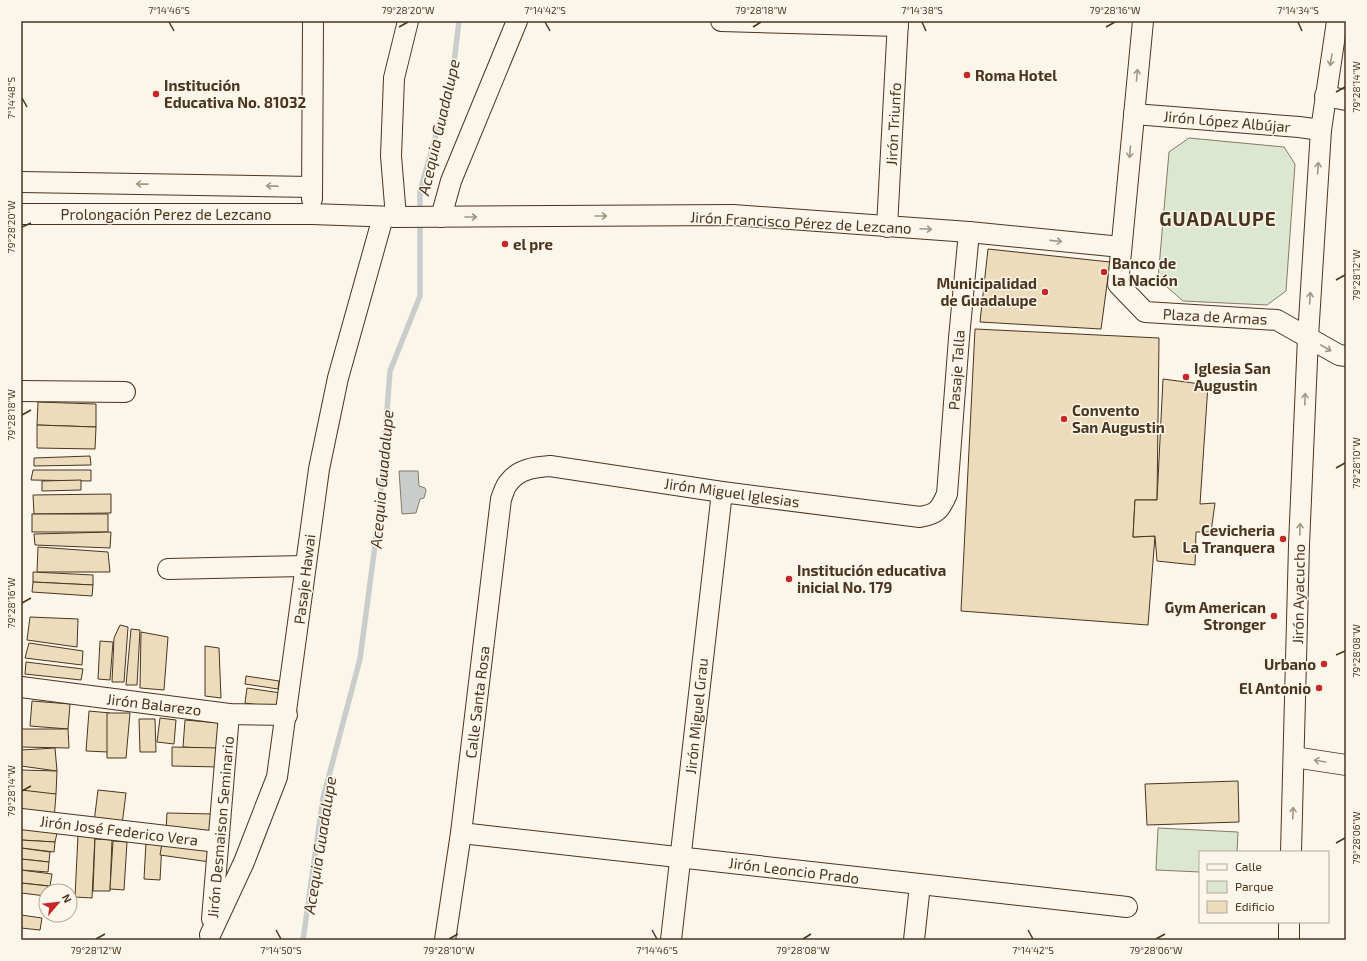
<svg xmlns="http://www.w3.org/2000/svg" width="1367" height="961" font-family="'Exo 2',sans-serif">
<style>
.green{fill:#dce7d0;stroke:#887966}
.water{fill:#c9cecd;stroke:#887966}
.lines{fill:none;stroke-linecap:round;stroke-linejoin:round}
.stream{stroke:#c9cecd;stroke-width:5.5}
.building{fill:#ecdcbc;stroke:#4a3520}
.minor-casing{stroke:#4a3520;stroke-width:22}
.minor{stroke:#fbf6e9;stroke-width:20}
.oneway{stroke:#a29684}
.ticks{fill:none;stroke:#4a3520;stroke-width:1.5}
.poi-dot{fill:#c62828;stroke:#fbf6e9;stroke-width:1.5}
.labels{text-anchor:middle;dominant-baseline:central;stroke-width:3;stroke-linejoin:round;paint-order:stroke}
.poi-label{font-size:15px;font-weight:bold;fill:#4a3520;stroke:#fbf6e9;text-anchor:start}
.street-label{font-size:15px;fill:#4a3520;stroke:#fbf6e9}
.water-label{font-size:16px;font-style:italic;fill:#4a3520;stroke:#fbf6e9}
.district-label{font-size:19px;font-weight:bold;letter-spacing:1px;fill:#4a3520;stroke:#fbf6e9}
.neatline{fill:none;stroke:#4a3520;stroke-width:1.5}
.ticks-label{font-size:10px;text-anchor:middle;fill:#4a3520}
</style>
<rect width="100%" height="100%" fill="#fbf6e9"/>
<g class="green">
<polygon points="1189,138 1284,147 1295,164 1286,291 1267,305 1183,301 1158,279 1169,152"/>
<polygon points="1158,828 1238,832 1237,852 1200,852 1200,872 1156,870"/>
</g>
<polygon class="water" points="399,471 418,471 419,486 425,488 426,491 424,498 420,499 416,513 402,514"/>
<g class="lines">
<polyline class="stream" points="303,940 323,798 360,659 379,515 390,371 420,296 420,191 452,79 459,21"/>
</g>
<g class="building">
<polygon points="988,249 1110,262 1101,329 980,322"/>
<polygon points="975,329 1159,338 1157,500 1135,500 1133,537 1155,536 1148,625 961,611"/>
<polygon points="1163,379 1208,385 1200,504 1215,503 1211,532 1196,532 1195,565 1157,561 1155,536 1133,537 1135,500 1157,500"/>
<polygon points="38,402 96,404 96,427 37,425"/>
<polygon points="37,425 96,427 95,449 37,448"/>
<polygon points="90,456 91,465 34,466 34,458"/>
<polygon points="33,470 91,470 91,481 31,480"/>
<polygon points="81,480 81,490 42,491 42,481"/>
<polygon points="111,494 111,513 34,514 33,495"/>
<rect x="32" y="514" width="76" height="18"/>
<polygon points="111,532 110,548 35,545 34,534"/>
<polygon points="38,547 108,552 110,572 37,572"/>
<polygon points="33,572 93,575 93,585 33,582"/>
<polygon points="33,582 93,585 92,596 32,592"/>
<polygon points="30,617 78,619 77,647 27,640"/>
<polygon points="120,625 128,627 124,682 112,682 114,638"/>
<polygon points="131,629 140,630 137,685 126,685"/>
<polygon points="141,632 168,637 164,690 140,688"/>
<polygon points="100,641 113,642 110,680 98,679"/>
<polygon points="29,643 83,651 82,665 25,658"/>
<polygon points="205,646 219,648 221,698 205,696"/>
<polygon points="26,662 83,669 81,680 25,674"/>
<polygon points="246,676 279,681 278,689 245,684"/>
<polygon points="247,688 281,693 279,708 245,703"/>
<polygon points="32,701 70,704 68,729 30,726"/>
<polygon points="89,711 110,713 108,752 86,751"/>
<polygon points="107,713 130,713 126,758 107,758"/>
<polygon points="160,718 176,720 174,744 157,742"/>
<polygon points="139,719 155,719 156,752 140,752"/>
<polygon points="185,720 219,723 218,749 183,747"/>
<polygon points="21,729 68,729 69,748 21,747"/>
<polygon points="172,747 221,748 220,767 172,766"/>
<polygon points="55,748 57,771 21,766 21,750"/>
<polygon points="21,770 57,771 56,794 21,793"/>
<polygon points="1238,781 1239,822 1147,825 1145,784"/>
<polygon points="21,790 56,794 54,820 21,816"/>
<polygon points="98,790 126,793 122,825 94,822"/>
<polygon points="167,813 213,814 213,832 166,831"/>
<polygon points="21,827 57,833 55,842 21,840"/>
<polygon points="78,835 95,836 92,898 75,897"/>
<polygon points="95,839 112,840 110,891 93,891"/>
<polygon points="21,840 55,842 54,852 21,848"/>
<polygon points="113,841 127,842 124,890 110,889"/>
<polygon points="146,842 162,843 160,880 144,879"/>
<polygon points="162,843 212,850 210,862 160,855"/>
<polygon points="21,848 50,852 49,862 21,859"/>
<polygon points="21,859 49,862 48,872 21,870"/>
<polygon points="21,870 52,874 50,886 21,883"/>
<polygon points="21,883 48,886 46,896 21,893"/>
<polygon points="21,915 42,918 40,930 21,928"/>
</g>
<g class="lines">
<g class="minor-casing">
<g id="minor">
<polyline points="721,21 898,26"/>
<polyline points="1143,21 1118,284 1145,312 1277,320 1339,355 1346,356"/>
<polyline points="1325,96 1346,100"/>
<polyline points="1134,114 1299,127 1321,130"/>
<polyline points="21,182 311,187"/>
<polyline points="312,199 313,21"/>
<polyline points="21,214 312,214 396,217 733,215 969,232 1121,247"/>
<polyline points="396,217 391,156 394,78 408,21"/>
<polyline points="441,217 451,181 517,21"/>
<polyline points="887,227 898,21"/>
<polyline points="21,391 125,392"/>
<polyline points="168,569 305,566"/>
<polyline points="21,687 229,714 287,715"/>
<polyline points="1294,757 1346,765"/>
<polyline points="21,819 218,842"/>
<polyline points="461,833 1127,907"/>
<polyline points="1291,852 1299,545 1308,337 1321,130 1337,21"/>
<polyline points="212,919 229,714"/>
<polyline points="210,935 244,862 277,777 319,469 338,378 383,217"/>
<path d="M445,940L461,833L501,499C503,494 505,486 509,482C519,469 535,467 550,466L722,492L920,517C937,514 940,510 947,494L959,338L969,232"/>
<polyline points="671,940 722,492"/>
<polyline points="914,940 920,885"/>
<polyline points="1289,940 1289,922"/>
</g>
</g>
<use href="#minor" class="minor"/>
</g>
<defs><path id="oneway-shaft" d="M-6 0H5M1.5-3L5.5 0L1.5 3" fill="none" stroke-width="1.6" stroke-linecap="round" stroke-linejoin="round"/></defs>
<g class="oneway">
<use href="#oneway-shaft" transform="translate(1331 60) rotate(99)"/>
<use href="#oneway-shaft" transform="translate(1137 75) rotate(-85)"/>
<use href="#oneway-shaft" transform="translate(1130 152) rotate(95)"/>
<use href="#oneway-shaft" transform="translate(1318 168) rotate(-86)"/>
<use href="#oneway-shaft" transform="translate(142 184) rotate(-179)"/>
<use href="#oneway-shaft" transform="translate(272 186) rotate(-179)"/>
<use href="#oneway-shaft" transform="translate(601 216)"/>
<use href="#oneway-shaft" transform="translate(471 217)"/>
<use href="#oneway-shaft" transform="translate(926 229) rotate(3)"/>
<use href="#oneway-shaft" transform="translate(1056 241) rotate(6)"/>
<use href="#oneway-shaft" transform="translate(1310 298) rotate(-86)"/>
<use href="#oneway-shaft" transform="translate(1326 348) rotate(30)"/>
<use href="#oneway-shaft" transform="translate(1305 399) rotate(-88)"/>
<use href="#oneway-shaft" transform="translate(1300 529) rotate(-88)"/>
<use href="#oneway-shaft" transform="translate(1320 761) rotate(-171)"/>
<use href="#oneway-shaft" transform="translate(1293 813) rotate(-88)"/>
</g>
<path class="ticks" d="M169,22L174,31M545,22L550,31M922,22L926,31M1298,22L1302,31M399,27L408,22M753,27L761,22M1106,27L1115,22M1336,92L1345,87M22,98L27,107M22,227L31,223M1336,280L1345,275M22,415L31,410M1336,468L1345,463M22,603L31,598M1336,655L1345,651M22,791L31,786M1336,843L1345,838M276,930L281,939M652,930L657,939M1028,930L1033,939M96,939L105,934M449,939L458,934M803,939L811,934M1156,939L1165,934"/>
<g class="poi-dot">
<circle cx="967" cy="75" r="4"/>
<circle cx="156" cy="94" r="4"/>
<circle cx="505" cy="244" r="4"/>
<circle cx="1104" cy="272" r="4"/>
<circle cx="1045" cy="292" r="4"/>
<circle cx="1186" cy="377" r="4"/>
<circle cx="1064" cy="419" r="4"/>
<circle cx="1283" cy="539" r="4"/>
<circle cx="789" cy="579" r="4"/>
<circle cx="1274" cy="616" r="4"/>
<circle cx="1324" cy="664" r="4"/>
<circle cx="1319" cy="688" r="4"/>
</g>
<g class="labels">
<g class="poi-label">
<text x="975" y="75">Roma Hotel</text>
<text x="164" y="85">Institución<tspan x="164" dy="17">Educativa No. 81032</tspan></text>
<text x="513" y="244">el pre</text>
<text x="1112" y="263">Banco de<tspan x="1112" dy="17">la Nación</tspan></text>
<text x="1037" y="283" text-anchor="end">Municipalidad<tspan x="1037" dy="17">de Guadalupe</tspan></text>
<text x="1194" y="368">Iglesia San<tspan x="1194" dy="17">Augustin</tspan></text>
<text x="1072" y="410">Convento<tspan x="1072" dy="17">San Augustin</tspan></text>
<text x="1275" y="530" text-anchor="end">Cevicheria<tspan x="1275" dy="17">La Tranquera</tspan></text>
<text x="797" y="570">Institución educativa<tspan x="797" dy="17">inicial No. 179</tspan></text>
<text x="1266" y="607" text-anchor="end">Gym American<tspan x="1266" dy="17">Stronger</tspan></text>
<text x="1316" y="664" text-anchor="end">Urbano</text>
<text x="1311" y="688" text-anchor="end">El Antonio</text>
</g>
<g class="street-label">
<text transform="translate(1227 121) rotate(5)">Jirón López Albújar</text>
<text transform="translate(893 124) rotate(-87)">Jirón Triunfo</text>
<text x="166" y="214">Prolongación Perez de Lezcano</text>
<text transform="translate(801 222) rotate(3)">Jirón Francisco Pérez de Lezcano</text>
<text transform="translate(1215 316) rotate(3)">Plaza de Armas</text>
<text transform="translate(956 370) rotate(-86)">Pasaje Talla</text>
<text transform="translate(732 492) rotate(8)">Jirón Miguel Iglesias</text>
<text transform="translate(304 579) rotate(-83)">Pasaje Hawai</text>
<text transform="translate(1298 594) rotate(-89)">Jirón Ayacucho</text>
<text transform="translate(477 702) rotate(-83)">Calle Santa Rosa</text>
<text transform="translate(154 704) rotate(7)">Jirón Balarezo</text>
<text transform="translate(696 716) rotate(-84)">Jirón Miguel Grau</text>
<text transform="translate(220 827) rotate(-85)">Jirón Desmaison Seminario</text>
<text transform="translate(119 830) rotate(7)">Jirón José Federico Vera</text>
<text transform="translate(794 870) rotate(7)">Jirón Leoncio Prado</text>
</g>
<g class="water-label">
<text transform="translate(438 127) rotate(-77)">Acequia Guadalupe</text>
<text transform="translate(381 479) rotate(-85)">Acequia Guadalupe</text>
<text transform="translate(319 845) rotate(-81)">Acequia Guadalupe</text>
</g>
<g class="district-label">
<text x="1218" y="218">GUADALUPE</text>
</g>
</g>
<rect width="1367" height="961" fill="none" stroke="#fbf6e9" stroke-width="44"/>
<rect x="1199" y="851" width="130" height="72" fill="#fbf6e9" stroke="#b4a999"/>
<rect x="1207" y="864" width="20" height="6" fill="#fbf6e9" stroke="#b4a999"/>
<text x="1235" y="871" font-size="12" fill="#4a3520">Calle</text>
<rect x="1207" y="881" width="20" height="12" fill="#dce7d0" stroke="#b4a999"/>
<text x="1235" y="891" font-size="12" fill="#4a3520">Parque</text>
<rect x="1207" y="901" width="20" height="12" fill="#ecdcbc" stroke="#b4a999"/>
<text x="1235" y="911" font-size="12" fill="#4a3520">Edificio</text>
<g transform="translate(58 903) rotate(62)"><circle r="19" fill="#fbf6e9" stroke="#b4a999"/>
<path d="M0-3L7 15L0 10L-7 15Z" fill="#c62828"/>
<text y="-6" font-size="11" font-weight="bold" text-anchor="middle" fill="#4a3520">N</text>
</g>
<rect x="22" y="22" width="1323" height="917" class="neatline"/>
<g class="ticks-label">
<text x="169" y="14">7°14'46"S</text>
<text x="408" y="14">79°28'20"W</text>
<text x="545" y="14">7°14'42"S</text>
<text x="761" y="14">79°28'18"W</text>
<text x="922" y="14">7°14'38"S</text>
<text x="1115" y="14">79°28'16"W</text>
<text x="1298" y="14">7°14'34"S</text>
<text transform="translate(1356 87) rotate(-90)" y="4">79°28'14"W</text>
<text transform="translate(11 98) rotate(-90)" y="4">7°14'48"S</text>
<text transform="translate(11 227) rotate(-90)" y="4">79°28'20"W</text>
<text transform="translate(1356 275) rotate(-90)" y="4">79°28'12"W</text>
<text transform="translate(11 415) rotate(-90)" y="4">79°28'18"W</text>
<text transform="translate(1356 463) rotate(-90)" y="4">79°28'10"W</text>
<text transform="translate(11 603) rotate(-90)" y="4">79°28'16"W</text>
<text transform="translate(1356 651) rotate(-90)" y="4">79°28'08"W</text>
<text transform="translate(11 791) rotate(-90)" y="4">79°28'14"W</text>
<text transform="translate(1356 838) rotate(-90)" y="4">79°28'06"W</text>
<text x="96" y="954">79°28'12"W</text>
<text x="281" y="954">7°14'50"S</text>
<text x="449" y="954">79°28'10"W</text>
<text x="657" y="954">7°14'46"S</text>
<text x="803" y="954">79°28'08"W</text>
<text x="1033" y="954">7°14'42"S</text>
<text x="1156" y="954">79°28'06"W</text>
</g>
</svg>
